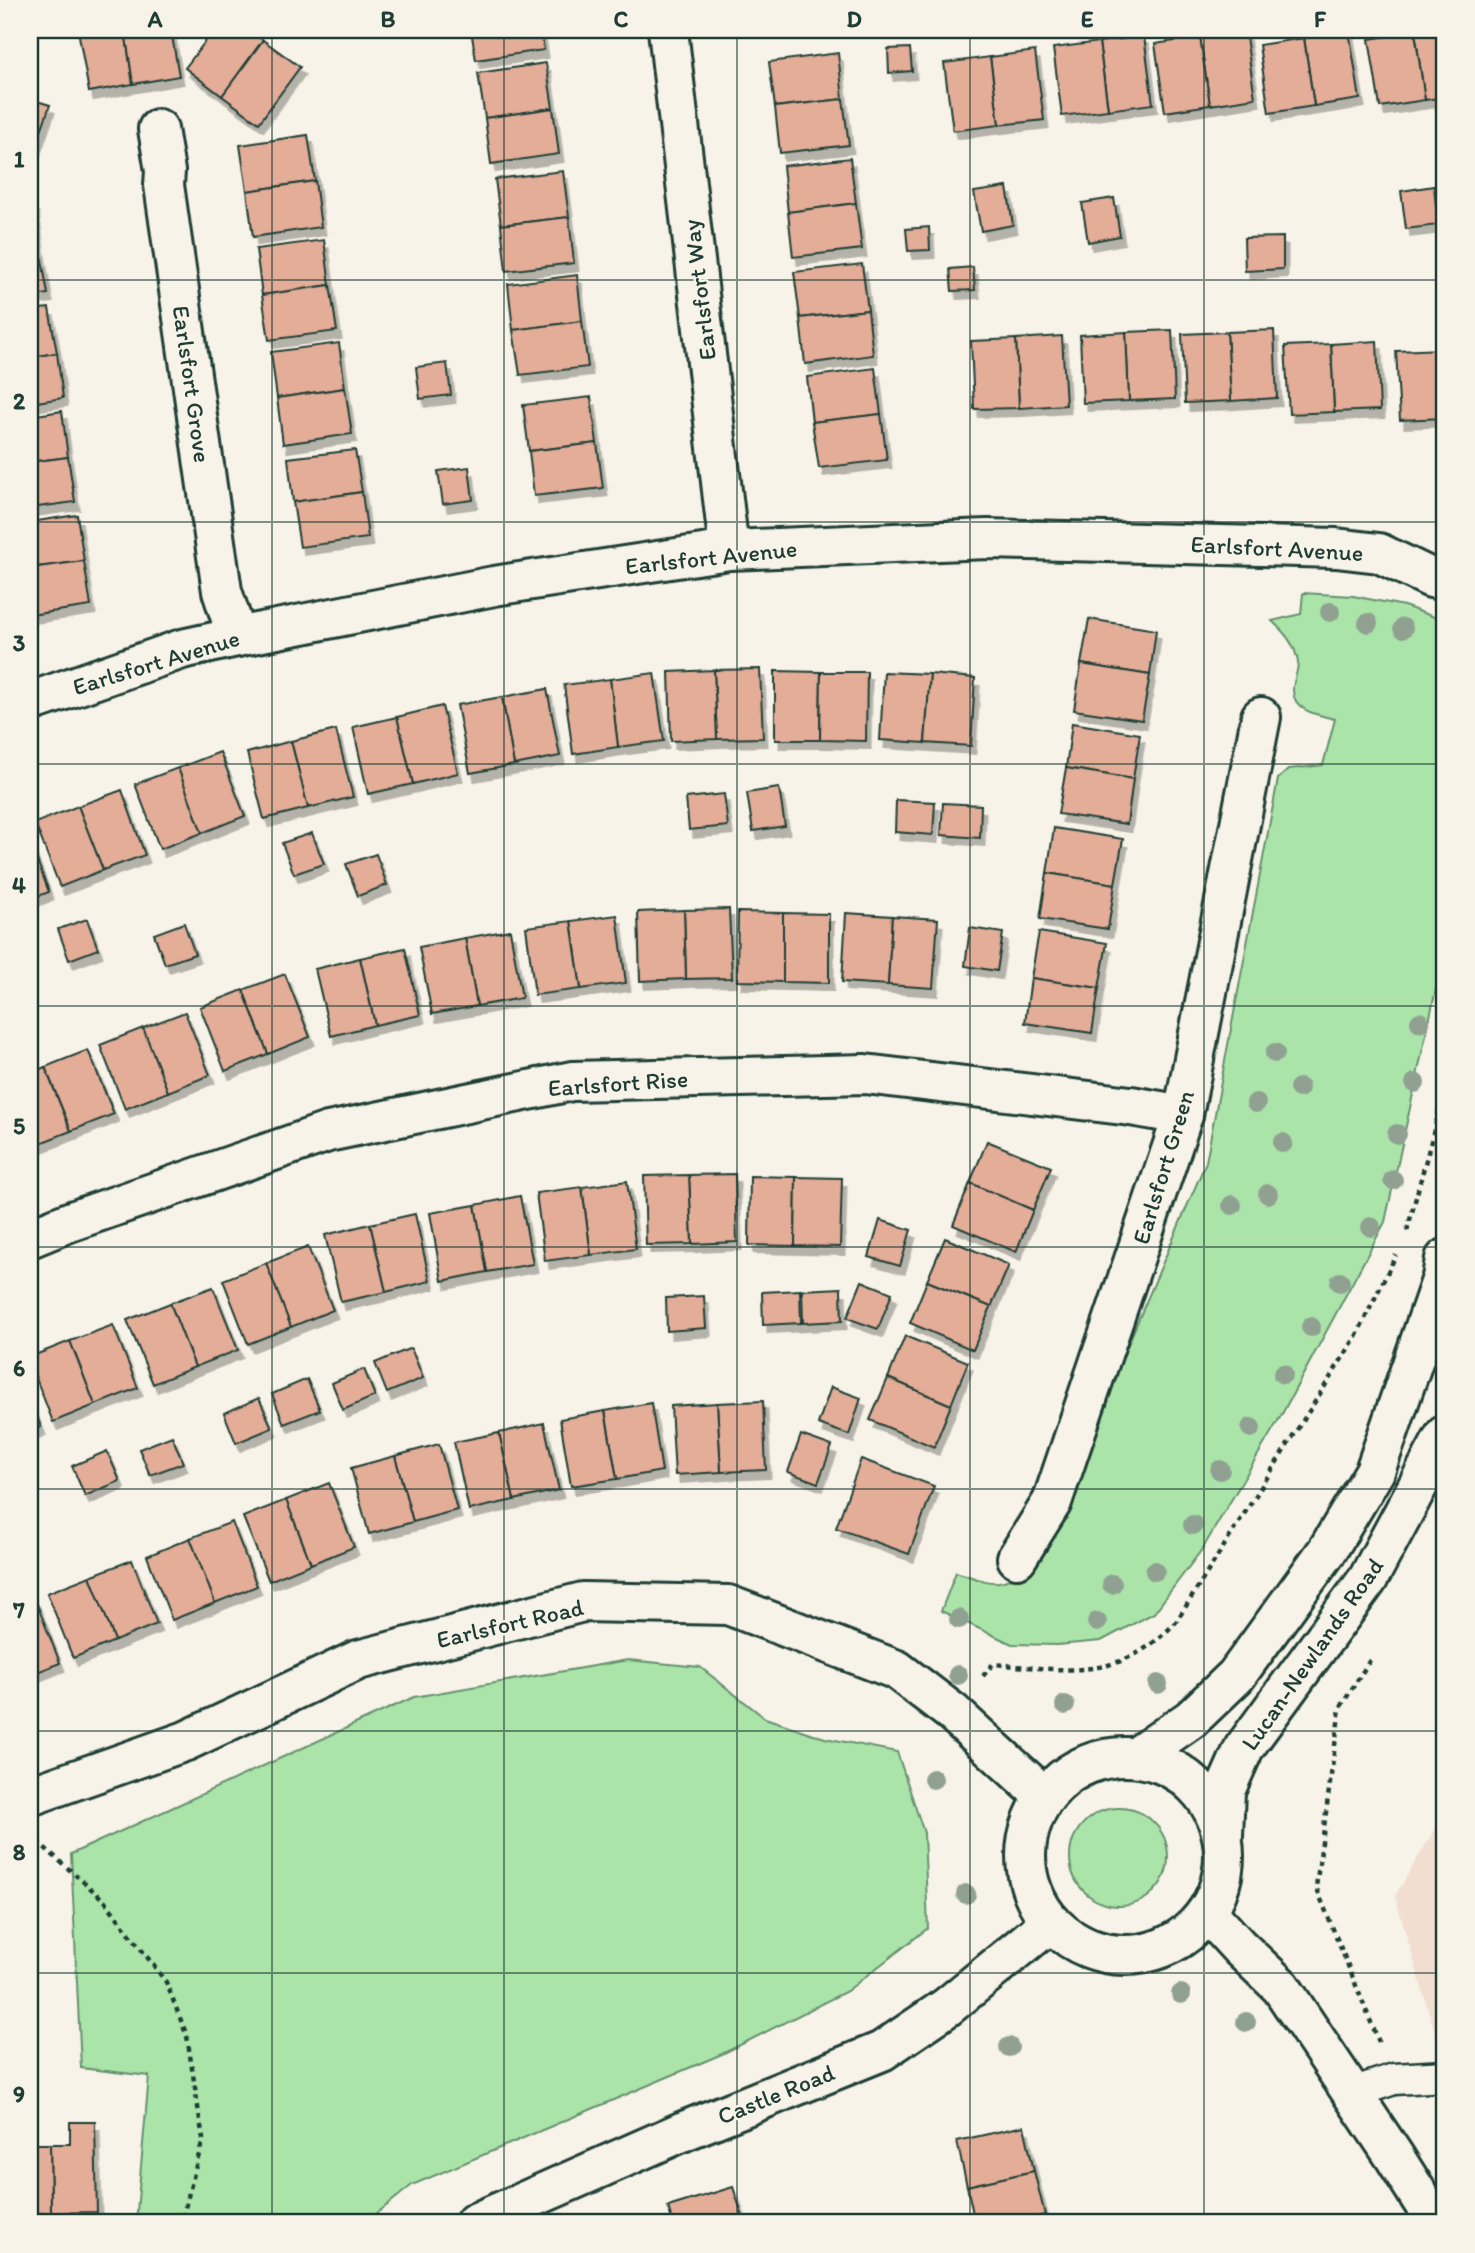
<svg xmlns="http://www.w3.org/2000/svg" width="1475" height="2253" font-family="Itim,sans-serif">
<style>
.built{fill:#f1ded0}
.green{fill:#abe4a9;stroke:#65906e;stroke-width:2}
.building{fill:#e3ad98;stroke:#1f3d34;stroke-width:2;filter:url(#shadow)}
.lines{fill:none;stroke-linecap:round;stroke-linejoin:round}
.service-casing{stroke:#1f3d34;stroke-width:35}
.minor-casing{stroke:#1f3d34;stroke-width:44}
.tertiary-casing{stroke:#1f3d34;stroke-width:44}
.path{stroke:#1f3d34;stroke-width:4.5;stroke-dasharray:5 5;stroke-linecap:butt}
.service{stroke:#f7f3e8;stroke-width:30}
.minor{stroke:#f7f3e8;stroke-width:38}
.tertiary{stroke:#f7f3e8;stroke-width:38}
.tree{fill:#90a192}
.grid{fill:none;stroke:#1f3d34;stroke-width:2;stroke-opacity:0.55}
.labels{text-anchor:middle;dominant-baseline:central;stroke-width:5;stroke-linejoin:round;paint-order:stroke}
.street-label{font-size:24px;fill:#1f3d34;stroke:#f7f3e8}
.neatline{fill:none;stroke:#1f3d34;stroke-width:2.5}
.grid-label{font-size:23px;text-anchor:middle;font-weight:bold;fill:#1f3d34}
</style>
<defs>
<filter id="shadow"><feDropShadow dx="4.5" dy="8" stdDeviation="0" flood-color="#0004"/></filter>
</defs>
<rect width="100%" height="100%" fill="#f7f3e8"/>
<filter id="ink" filterUnits="userSpaceOnUse"><feTurbulence type="fractalNoise" baseFrequency=".0143" numOctaves="2"/><feDisplacementMap in="SourceGraphic" scale="14" xChannelSelector="R" yChannelSelector="G"/><feConvolveMatrix kernelMatrix="1 2 1 2 8 2 1 2 1" color-interpolation-filters="sRGB"/></filter>
<g filter="url(#ink)">
<polygon class="built" points="1445,1812 1445,2067 1395,1896"/>
<g class="green">
<path d="M1303,593L1353,596L1404,606L1445,621V948L1385,1222L1282,1414L1203,1548L1154,1613L1101,1641L1057,1645L1012,1644L941,1611L956,1572C997,1585 996,1588 1033,1566L1206,1162L1278,779L1289,769L1323,765L1335,719C1320,715 1293,712 1293,690C1293,681 1298,672 1298,663C1296,645 1284,632 1272,621L1301,614Z"/>
<polygon points="628,1660 700,1667 765,1718 825,1738 897,1752 924,1833 928,1928 847,1991 722,2054 412,2185 365,2223 136,2223 149,2076 81,2068 71,1854 414,1697"/>
<circle cx="1119" cy="1857" r="49"/>
</g>
<g class="building">
<polygon points="78,30 125,30 133,84 89,92"/>
<polygon points="125,30 171,30 179,76 133,84"/>
<polygon points="214,30 249,30 263,40 222,96 185,68"/>
<polygon points="471,30 541,30 544,50 476,60"/>
<polygon points="1245,30 1255,98 1210,105 1200,37"/>
<polygon points="1431,30 1445,30 1445,97 1425,100 1415,32"/>
<polygon points="1349,31 1360,99 1314,106 1304,38"/>
<polygon points="1415,32 1425,100 1380,107 1369,39"/>
<polygon points="1144,36 1153,104 1108,110 1099,42"/>
<polygon points="1200,37 1210,105 1165,112 1155,44"/>
<polygon points="1304,38 1314,106 1269,113 1259,45"/>
<polygon points="263,40 300,67 259,123 222,96"/>
<polygon points="1099,42 1108,110 1062,116 1053,48"/>
<polygon points="910,48 912,71 889,73 888,49"/>
<polygon points="1035,51 1044,120 999,125 990,57"/>
<polygon points="838,53 843,99 775,107 769,62"/>
<polygon points="990,57 999,125 953,131 944,63"/>
<polygon points="546,63 553,108 485,118 478,73"/>
<polygon points="30,99 50,105 35,148 30,146"/>
<polygon points="843,99 849,145 780,153 775,107"/>
<polygon points="553,108 559,154 491,164 485,118"/>
<polygon points="308,135 315,181 247,191 240,145"/>
<polygon points="850,158 856,203 788,212 783,166"/>
<polygon points="563,171 569,217 501,225 495,179"/>
<polygon points="315,181 321,227 253,237 247,191"/>
<polygon points="1434,186 1438,225 1406,229 1401,191"/>
<polygon points="1007,187 1013,225 981,231 974,192"/>
<polygon points="1114,198 1120,236 1088,242 1082,203"/>
<polygon points="856,203 862,249 793,257 788,212"/>
<polygon points="30,204 34,204 40,249 30,251"/>
<polygon points="569,217 574,263 506,271 501,225"/>
<polygon points="929,227 930,250 908,251 906,229"/>
<polygon points="1283,237 1283,269 1245,271 1244,238"/>
<polygon points="324,240 330,285 262,295 256,249"/>
<polygon points="40,249 48,294 30,297 30,251"/>
<polygon points="862,264 868,310 800,318 794,272"/>
<polygon points="973,267 975,290 952,291 950,269"/>
<polygon points="577,275 582,321 513,330 508,284"/>
<polygon points="330,285 337,331 269,340 262,295"/>
<polygon points="49,308 57,353 30,357 30,310"/>
<polygon points="868,310 873,355 805,364 800,318"/>
<polygon points="582,321 588,367 520,375 513,330"/>
<polygon points="1172,330 1175,399 1129,401 1126,332"/>
<polygon points="1274,330 1277,398 1231,401 1227,332"/>
<polygon points="1126,332 1129,401 1083,403 1080,335"/>
<polygon points="1227,332 1231,401 1185,403 1182,334"/>
<polygon points="1062,336 1066,405 1019,408 1016,339"/>
<polygon points="1016,339 1019,408 974,409 971,341"/>
<polygon points="1377,341 1380,410 1334,412 1331,344"/>
<polygon points="339,343 345,388 277,398 271,352"/>
<polygon points="1331,344 1334,412 1289,414 1285,346"/>
<polygon points="1442,349 1445,349 1445,418"/>
<polygon points="1442,349 1445,418 1400,420 1396,351"/>
<polygon points="57,353 63,398 30,403 30,357"/>
<polygon points="447,363 451,395 420,399 416,367"/>
<polygon points="875,368 881,414 812,422 807,377"/>
<polygon points="345,388 352,434 283,444 277,398"/>
<polygon points="591,397 597,443 529,451 523,405"/>
<polygon points="62,411 68,457 30,462 30,416"/>
<polygon points="881,414 887,460 819,468 812,422"/>
<polygon points="597,443 603,488 534,496 529,451"/>
<polygon points="355,450 362,492 293,502 288,458"/>
<polygon points="68,457 75,502 30,508 30,462"/>
<polygon points="469,467 473,500 443,504 438,471"/>
<polygon points="362,492 368,538 300,547 293,502"/>
<polygon points="77,515 84,561 30,568 30,522"/>
<polygon points="84,561 91,606 30,615 30,568"/>
<polygon points="1089,619 1156,630 1150,675 1081,664"/>
<polygon points="1081,664 1150,675 1142,720 1074,710"/>
<polygon points="760,669 763,738 717,739 714,670"/>
<polygon points="714,670 717,739 671,741 669,672"/>
<polygon points="775,671 821,672 820,740 775,740"/>
<polygon points="821,672 867,672 866,741 820,740"/>
<polygon points="884,672 930,674 925,743 880,740"/>
<polygon points="654,673 664,741 618,747 610,679"/>
<polygon points="930,674 975,678 971,746 925,743"/>
<polygon points="610,679 618,747 573,754 564,685"/>
<polygon points="547,689 560,756 514,765 502,697"/>
<polygon points="502,697 514,765 470,773 457,705"/>
<polygon points="442,706 458,773 413,784 397,717"/>
<polygon points="397,717 413,784 368,794 353,727"/>
<polygon points="1072,723 1140,734 1133,779 1066,768"/>
<polygon points="336,730 353,797 308,808 291,741"/>
<polygon points="291,741 308,808 264,819 247,753"/>
<polygon points="220,752 245,816 202,833 178,768"/>
<polygon points="178,768 202,833 160,849 135,784"/>
<polygon points="1066,768 1133,779 1127,824 1058,814"/>
<polygon points="779,788 785,826 753,831 747,793"/>
<polygon points="122,790 145,855 103,870 78,806"/>
<polygon points="724,794 728,826 689,830 686,798"/>
<polygon points="896,800 935,802 933,835 895,832"/>
<polygon points="943,803 981,805 980,838 941,835"/>
<polygon points="78,806 103,870 60,887 35,823"/>
<polygon points="1054,828 1123,839 1115,884 1047,873"/>
<polygon points="312,833 324,864 294,874 282,843"/>
<polygon points="30,842 49,892 30,899"/>
<polygon points="376,854 387,885 358,896 346,864"/>
<polygon points="1047,873 1115,884 1108,929 1040,919"/>
<polygon points="729,909 732,978 686,979 684,910"/>
<polygon points="684,910 686,979 640,981 638,912"/>
<polygon points="738,912 783,913 783,982 737,981"/>
<polygon points="783,913 829,914 829,983 783,982"/>
<polygon points="846,913 892,916 888,985 842,982"/>
<polygon points="617,915 626,983 581,989 571,921"/>
<polygon points="892,916 938,919 933,988 888,985"/>
<polygon points="87,919 98,949 69,960 58,929"/>
<polygon points="571,921 581,989 535,995 526,927"/>
<polygon points="184,923 195,954 165,964 154,934"/>
<polygon points="970,928 1003,933 997,971 965,966"/>
<polygon points="510,930 522,998 477,1006 465,938"/>
<polygon points="1039,932 1107,943 1099,988 1031,978"/>
<polygon points="465,938 477,1006 432,1014 419,947"/>
<polygon points="405,948 420,1015 375,1025 360,958"/>
<polygon points="360,958 375,1025 331,1036 315,969"/>
<polygon points="285,974 310,1037 268,1054 243,990"/>
<polygon points="1031,978 1099,988 1092,1033 1025,1023"/>
<polygon points="243,990 268,1054 225,1071 200,1007"/>
<polygon points="185,1012 210,1075 168,1092 143,1028"/>
<polygon points="143,1028 168,1092 125,1109 100,1045"/>
<polygon points="88,1050 114,1114 71,1131 45,1067"/>
<polygon points="45,1067 71,1131 30,1147 30,1073"/>
<polygon points="987,1141 1051,1167 1033,1210 970,1183"/>
<polygon points="735,1174 737,1242 692,1244 689,1175"/>
<polygon points="689,1175 692,1244 646,1245 644,1176"/>
<polygon points="750,1176 796,1177 795,1246 749,1245"/>
<polygon points="796,1177 842,1178 840,1247 795,1246"/>
<polygon points="627,1181 636,1249 591,1255 582,1187"/>
<polygon points="970,1183 1033,1210 1016,1252 953,1225"/>
<polygon points="582,1187 591,1255 545,1261 536,1193"/>
<polygon points="520,1196 533,1264 487,1272 475,1205"/>
<polygon points="475,1205 487,1272 442,1281 430,1213"/>
<polygon points="415,1214 430,1281 386,1292 370,1224"/>
<polygon points="880,1220 911,1230 900,1266 869,1257"/>
<polygon points="370,1224 386,1292 341,1302 325,1235"/>
<polygon points="945,1238 1009,1265 991,1307 927,1281"/>
<polygon points="308,1247 333,1310 291,1327 266,1263"/>
<polygon points="266,1263 291,1327 248,1344 223,1280"/>
<polygon points="862,1281 892,1293 878,1329 847,1318"/>
<polygon points="927,1281 991,1307 973,1350 910,1323"/>
<polygon points="213,1287 238,1350 195,1367 170,1303"/>
<polygon points="841,1288 842,1321 803,1323 802,1290"/>
<polygon points="800,1290 801,1323 763,1325 762,1292"/>
<polygon points="704,1296 706,1328 667,1331 666,1298"/>
<polygon points="170,1303 195,1367 153,1384 127,1320"/>
<polygon points="113,1325 138,1388 95,1405 70,1341"/>
<polygon points="905,1336 968,1362 951,1405 888,1378"/>
<polygon points="70,1341 95,1405 53,1422 30,1363 30,1357"/>
<polygon points="411,1348 423,1378 387,1393 375,1363"/>
<polygon points="364,1369 375,1396 343,1410 332,1383"/>
<polygon points="888,1378 951,1405 934,1447 870,1420"/>
<polygon points="307,1379 320,1410 284,1424 272,1394"/>
<polygon points="831,1387 861,1398 849,1435 818,1424"/>
<polygon points="259,1398 272,1428 236,1443 224,1413"/>
<polygon points="30,1400 41,1427 30,1432"/>
<polygon points="763,1401 766,1470 721,1472 717,1403"/>
<polygon points="651,1403 662,1471 617,1479 605,1411"/>
<polygon points="717,1403 721,1472 675,1475 671,1406"/>
<polygon points="605,1411 617,1479 571,1486 560,1419"/>
<polygon points="544,1423 559,1490 514,1500 499,1433"/>
<polygon points="499,1433 514,1500 469,1510 454,1442"/>
<polygon points="801,1435 832,1446 818,1483 788,1472"/>
<polygon points="172,1436 183,1463 150,1475 139,1449"/>
<polygon points="439,1444 457,1510 413,1522 395,1456"/>
<polygon points="107,1451 120,1481 85,1496 72,1466"/>
<polygon points="395,1456 413,1522 369,1534 351,1468"/>
<polygon points="861,1459 934,1486 909,1554 836,1528"/>
<polygon points="329,1483 354,1547 311,1564 286,1500"/>
<polygon points="286,1500 311,1564 269,1581 243,1517"/>
<polygon points="232,1522 257,1586 215,1603 190,1538"/>
<polygon points="190,1538 215,1603 172,1620 147,1556"/>
<polygon points="132,1560 157,1624 115,1641 90,1576"/>
<polygon points="90,1576 115,1641 73,1658 47,1593"/>
<polygon points="35,1599 60,1663 30,1675 30,1601"/>
<polygon points="70,2122 95,2122 97,2212 51,2213 50,2144 70,2144"/>
<polygon points="30,2123 31,2144 50,2144 51,2213 30,2213"/>
<polygon points="1024,2126 1034,2171 967,2186 957,2141"/>
<polygon points="1034,2171 1045,2215 1009,2223 975,2223 967,2186"/>
<polygon points="733,2187 745,2223 673,2223 668,2207"/>
</g>
<g class="lines">
<g class="service-casing">
<polyline id="service" points="1352,2093 1394,2079 1445,2076"/>
</g>
<g class="minor-casing">
<g id="minor">
<polyline points="668,30 729,550"/>
<polyline points="158,129 165,171 164,185 222,591 237,637"/>
<polyline points="30,702 182,649 237,637 494,586 729,550 987,539 1336,548 1379,553 1431,578 1445,581"/>
<polyline points="30,1238 69,1222 328,1132 572,1081 865,1074 1131,1106 1183,1115"/>
<polyline points="1017,1558 1052,1502 1183,1115 1261,717"/>
<polyline points="30,1796 186,1741 358,1660 583,1602 728,1605 897,1670 952,1712 1045,1797"/>
</g>
</g>
<g class="tertiary-casing">
<g id="tertiary">
<circle cx="1125" cy="1856" r="99"/>
<polyline points="1136,1757 1191,1719 1236,1676 1327,1551 1375,1471 1442,1278 1445,1259"/>
<polyline points="1223,1835 1225,1791 1244,1748 1368,1579 1445,1435"/>
<polyline points="1207,1912 1239,1947 1281,1987 1394,2156 1436,2223"/>
<polyline points="475,2223 684,2131 882,2051 947,2007 1051,1922"/>
</g>
</g>
<g class="path">
<polyline points="1407,1231 1438,1115 1445,1070"/>
<polyline points="1370,1660 1340,1708 1316,1887 1379,2042"/>
<path d="M983,1676L993,1664C1069,1670 1118,1683 1176,1622L1357,1335L1396,1255"/>
<polyline points="37,1841 105,1901 166,1982 187,2036 203,2139 181,2223"/>
</g>
<use href="#service" class="service"/>
<use href="#minor" class="minor"/>
<use href="#tertiary" class="tertiary"/>
</g>
<g class="tree">
<circle cx="1330" cy="612" r="10"/>
<circle cx="1368" cy="623" r="10"/>
<circle cx="1403" cy="628" r="10"/>
<circle cx="1420" cy="1022" r="10"/>
<circle cx="1275" cy="1053" r="10"/>
<circle cx="1415" cy="1083" r="10"/>
<circle cx="1299" cy="1088" r="10"/>
<circle cx="1256" cy="1103" r="10"/>
<circle cx="1397" cy="1134" r="10"/>
<circle cx="1283" cy="1143" r="10"/>
<circle cx="1393" cy="1180" r="10"/>
<circle cx="1268" cy="1194" r="10"/>
<circle cx="1232" cy="1205" r="10"/>
<circle cx="1371" cy="1227" r="10"/>
<circle cx="1340" cy="1282" r="10"/>
<circle cx="1311" cy="1327" r="10"/>
<circle cx="1283" cy="1374" r="10"/>
<circle cx="1251" cy="1428" r="10"/>
<circle cx="1220" cy="1470" r="10"/>
<circle cx="1193" cy="1525" r="10"/>
<circle cx="1155" cy="1571" r="10"/>
<circle cx="1112" cy="1584" r="10"/>
<circle cx="959" cy="1619" r="10"/>
<circle cx="1097" cy="1622" r="10"/>
<circle cx="958" cy="1675" r="10"/>
<circle cx="1158" cy="1684" r="10"/>
<circle cx="1065" cy="1705" r="10"/>
<circle cx="933" cy="1779" r="10"/>
<circle cx="966" cy="1894" r="10"/>
<circle cx="1181" cy="1994" r="10"/>
<circle cx="1246" cy="2022" r="10"/>
<circle cx="1009" cy="2047" r="10"/>
</g>
</g>
<path class="grid" d="M272,30V2223M504,30V2223M737,30V2223M970,30V2223M1204,30V2223M30,280H1445M30,522H1445M30,764H1445M30,1006H1445M30,1247H1445M30,1489H1445M30,1731H1445M30,1973H1445"/>
<g class="labels">
<g class="street-label">
<text transform="translate(699 290) rotate(-97)">Earlsfort Way</text>
<text transform="translate(192 384) rotate(82)">Earlsfort Grove</text>
<text transform="translate(1277 548) rotate(3)">Earlsfort Avenue</text>
<text transform="translate(711 557) rotate(-6)">Earlsfort Avenue</text>
<text transform="translate(156 662) rotate(-17)">Earlsfort Avenue</text>
<text transform="translate(618 1083) rotate(-4)">Earlsfort Rise</text>
<text transform="translate(1163 1167) rotate(-73)">Earlsfort Green</text>
<text transform="translate(510 1623) rotate(-13)">Earlsfort Road</text>
<text transform="translate(1312 1654) rotate(-55)">Lucan-Newlands Road</text>
<text transform="translate(776 2094) rotate(-22)">Castle Road</text>
</g>
</g>
<rect width="1475" height="2253" fill="none" stroke="#f7f3e8" stroke-width="77"/>
<rect x="38" y="38" width="1398" height="2176" class="neatline"/>
<g class="grid-label">
<text x="155" y="27">A</text>
<text x="388" y="27">B</text>
<text x="621" y="27">C</text>
<text x="854" y="27">D</text>
<text x="1087" y="27">E</text>
<text x="1320" y="27">F</text>
<text x="19" y="167">1</text>
<text x="19" y="409">2</text>
<text x="19" y="651">3</text>
<text x="19" y="893">4</text>
<text x="19" y="1134">5</text>
<text x="19" y="1376">6</text>
<text x="19" y="1618">7</text>
<text x="19" y="1860">8</text>
<text x="19" y="2102">9</text>
</g>
</svg>
